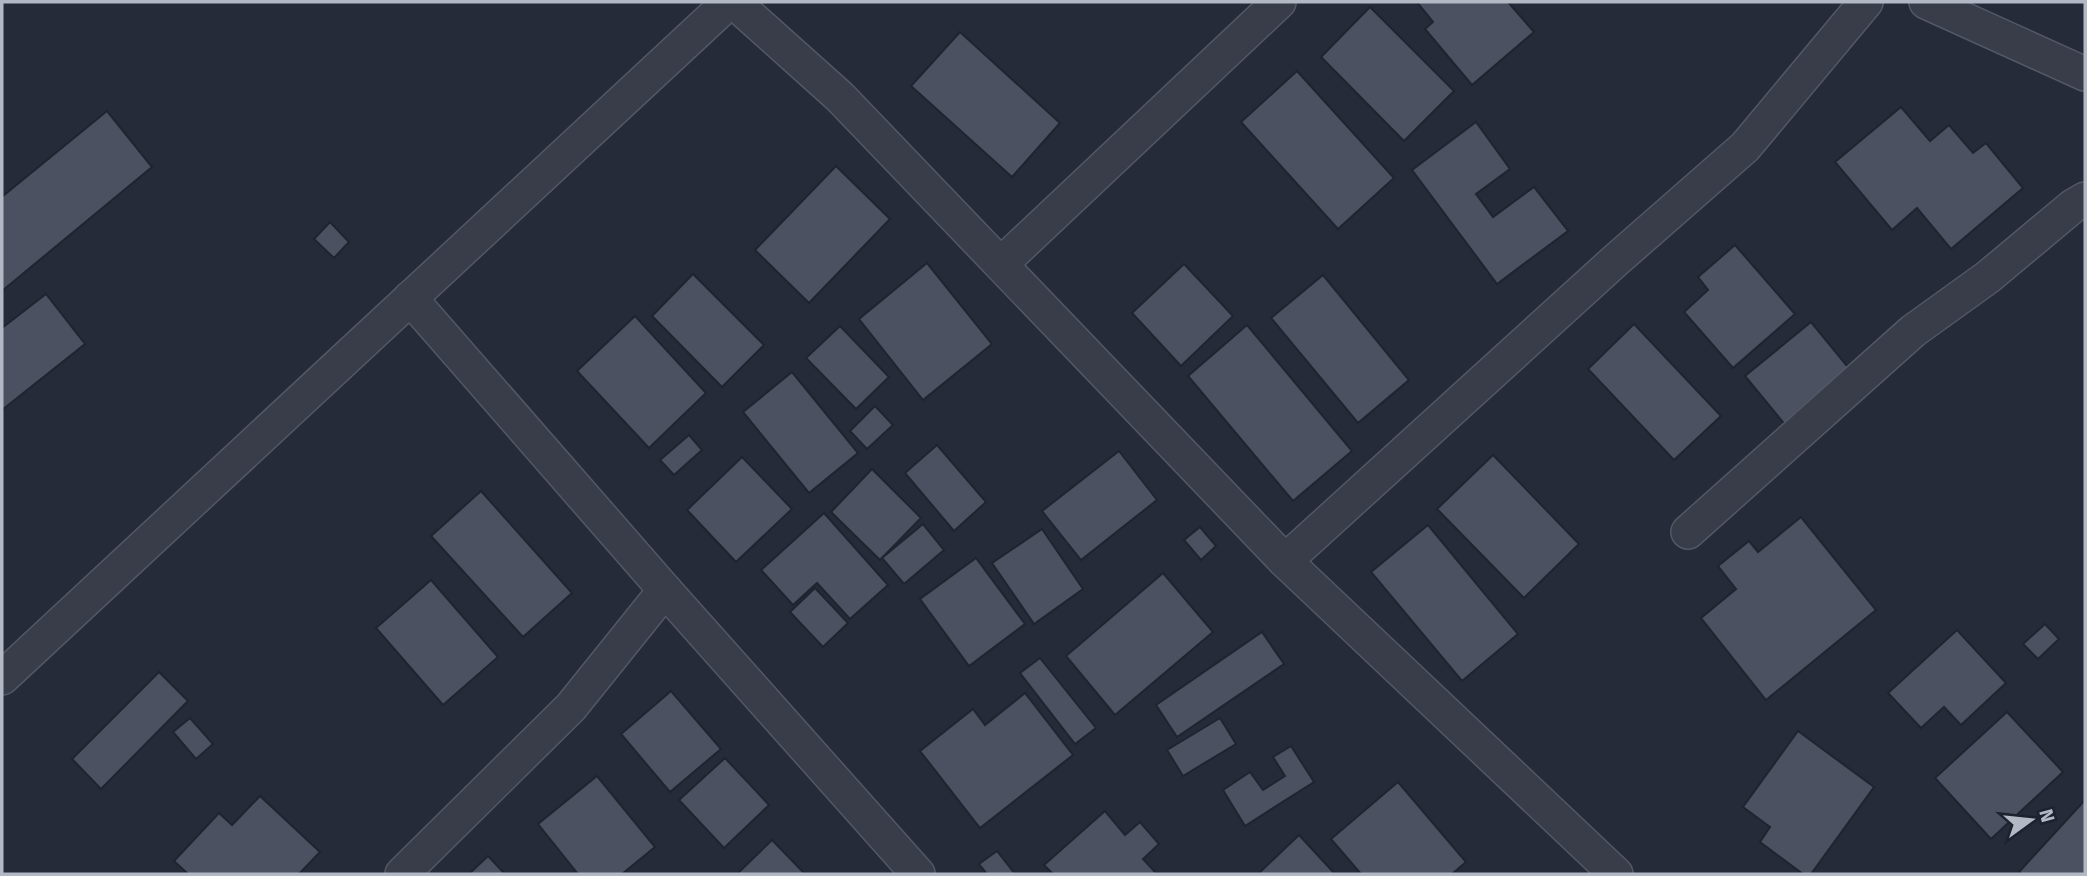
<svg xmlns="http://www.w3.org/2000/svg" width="2087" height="876" font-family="'Fira Sans',sans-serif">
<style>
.building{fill:#4b5161;stroke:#1f2430;stroke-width:2}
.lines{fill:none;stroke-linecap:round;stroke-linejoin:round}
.street-casing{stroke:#535864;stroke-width:36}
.street{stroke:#383d49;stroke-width:33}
</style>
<rect width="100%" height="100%" fill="#252b39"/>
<g class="building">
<polygon points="1417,2 1508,2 1534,32 1472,85 1425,29 1433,22"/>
<polygon points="1370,7 1454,91 1404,141 1321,57"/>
<polygon points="960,32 1060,123 1012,177 911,86"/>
<polygon points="1297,71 1394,178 1338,229 1241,122"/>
<polygon points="1901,107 1930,141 1949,125 1973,153 1986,143 2023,188 1951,249 1917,208 1892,230 1835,162"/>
<polygon points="107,111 152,167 2,291 2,194 3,196"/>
<polygon points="1476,122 1510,169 1476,194 1493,217 1534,187 1568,231 1497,284 1412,170"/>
<polygon points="836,166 890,219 809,303 755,250"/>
<polygon points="330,222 349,242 334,258 314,239"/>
<polygon points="1735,245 1795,314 1733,368 1684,312 1708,290 1698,277"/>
<polygon points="927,263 992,344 923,400 859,319"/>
<polygon points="1184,264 1233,316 1181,366 1132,313"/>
<polygon points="693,274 764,345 722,387 652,316"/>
<polygon points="1323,275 1409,380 1358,423 1271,318"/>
<polygon points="46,294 85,344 2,410 2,328"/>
<polygon points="635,316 706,393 649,448 577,371"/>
<polygon points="1811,322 1852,372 1786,426 1745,376"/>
<polygon points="1634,324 1721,416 1674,460 1588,369"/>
<polygon points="1247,325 1352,451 1293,501 1188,376"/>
<polygon points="840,326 889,377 856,409 806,358"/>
<polygon points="792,372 858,453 809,493 743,412"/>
<polygon points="875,406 893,425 867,449 850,431"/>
<polygon points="689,435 702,450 674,475 660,460"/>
<polygon points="937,445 986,502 954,531 905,473"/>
<polygon points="1119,451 1157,500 1081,560 1042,511"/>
<polygon points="1493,455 1579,544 1524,598 1437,509"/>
<polygon points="742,457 792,509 736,562 687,510"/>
<polygon points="872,469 921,518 880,560 831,512"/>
<polygon points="481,491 572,593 523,637 431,536"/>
<polygon points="824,513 888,585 850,619 817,583 793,605 761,570"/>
<polygon points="1801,517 1876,610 1766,700 1701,618 1736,589 1718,566 1749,541 1758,552"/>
<polygon points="923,524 944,550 904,584 882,558"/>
<polygon points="1428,525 1518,634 1462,681 1371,572"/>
<polygon points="1200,527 1216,546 1201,560 1184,540"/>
<polygon points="1042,529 1083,589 1034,624 992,563"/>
<polygon points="976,558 1025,624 969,666 920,599"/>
<polygon points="1163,573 1213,632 1115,715 1066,656"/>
<polygon points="431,580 498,657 443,705 376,628"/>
<polygon points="815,588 848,623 823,647 790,612"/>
<polygon points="2045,624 2059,639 2038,659 2023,644"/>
<polygon points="1957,630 2006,683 1961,725 1944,707 1921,728 1888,693"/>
<polygon points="1262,632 1284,664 1177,737 1156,705"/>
<polygon points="1040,658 1096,728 1075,744 1020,673"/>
<polygon points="159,672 188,701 101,789 72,759"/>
<polygon points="671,691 721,749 670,792 621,734"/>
<polygon points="1025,693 1073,755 980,828 920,751 973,709 985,725"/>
<polygon points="2007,712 2063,772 1991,839 1935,778"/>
<polygon points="190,718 213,744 196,759 173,732"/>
<polygon points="1220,718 1236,744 1183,776 1167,750"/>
<polygon points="1798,731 1874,787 1811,874 1803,874 1760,842 1770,827 1743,807"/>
<polygon points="1291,746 1314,782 1245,826 1223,790 1250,772 1263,790 1285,776 1273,757"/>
<polygon points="725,758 769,805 724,848 679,800"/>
<polygon points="597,776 655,847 622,874 578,874 538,824"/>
<polygon points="1398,782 1466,862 1452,874 1361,874 1331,839"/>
<polygon points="260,796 320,852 299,874 188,874 174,861 219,813 232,825"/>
<polygon points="2085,800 2085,874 2021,874 2019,872"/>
<polygon points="1105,811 1125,835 1140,822 1159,844 1143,859 1157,874 1053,874 1044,865"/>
<polygon points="1299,835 1335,874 1258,874"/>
<polygon points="772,840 805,874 737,874"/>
<polygon points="997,851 1015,874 987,874 979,864"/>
<polygon points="488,856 505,874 469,874"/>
</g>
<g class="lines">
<g class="street-casing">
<g id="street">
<polyline points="734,2 840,97 1285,561 1616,874"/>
<polyline points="1926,2 2085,74"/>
<polyline points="1001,264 1279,2"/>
<polyline points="410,298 665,590 918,874"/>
<polyline points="1688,532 1913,331 1988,277 2073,206 2085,199"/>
<polyline points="1285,561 1616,260 1745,147 1866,2"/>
<polyline points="2,678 729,2"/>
<polyline points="402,874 571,707 665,590"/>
</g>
</g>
<use href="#street" class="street"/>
</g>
<rect width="2087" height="876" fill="none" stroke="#b3b8c5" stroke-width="7"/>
<g transform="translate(2031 820) rotate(75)" stroke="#1d222e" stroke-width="5" paint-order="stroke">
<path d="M0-5L12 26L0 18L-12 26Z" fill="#b3b8c5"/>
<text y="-10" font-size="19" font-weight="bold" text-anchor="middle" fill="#b3b8c5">N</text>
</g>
</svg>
